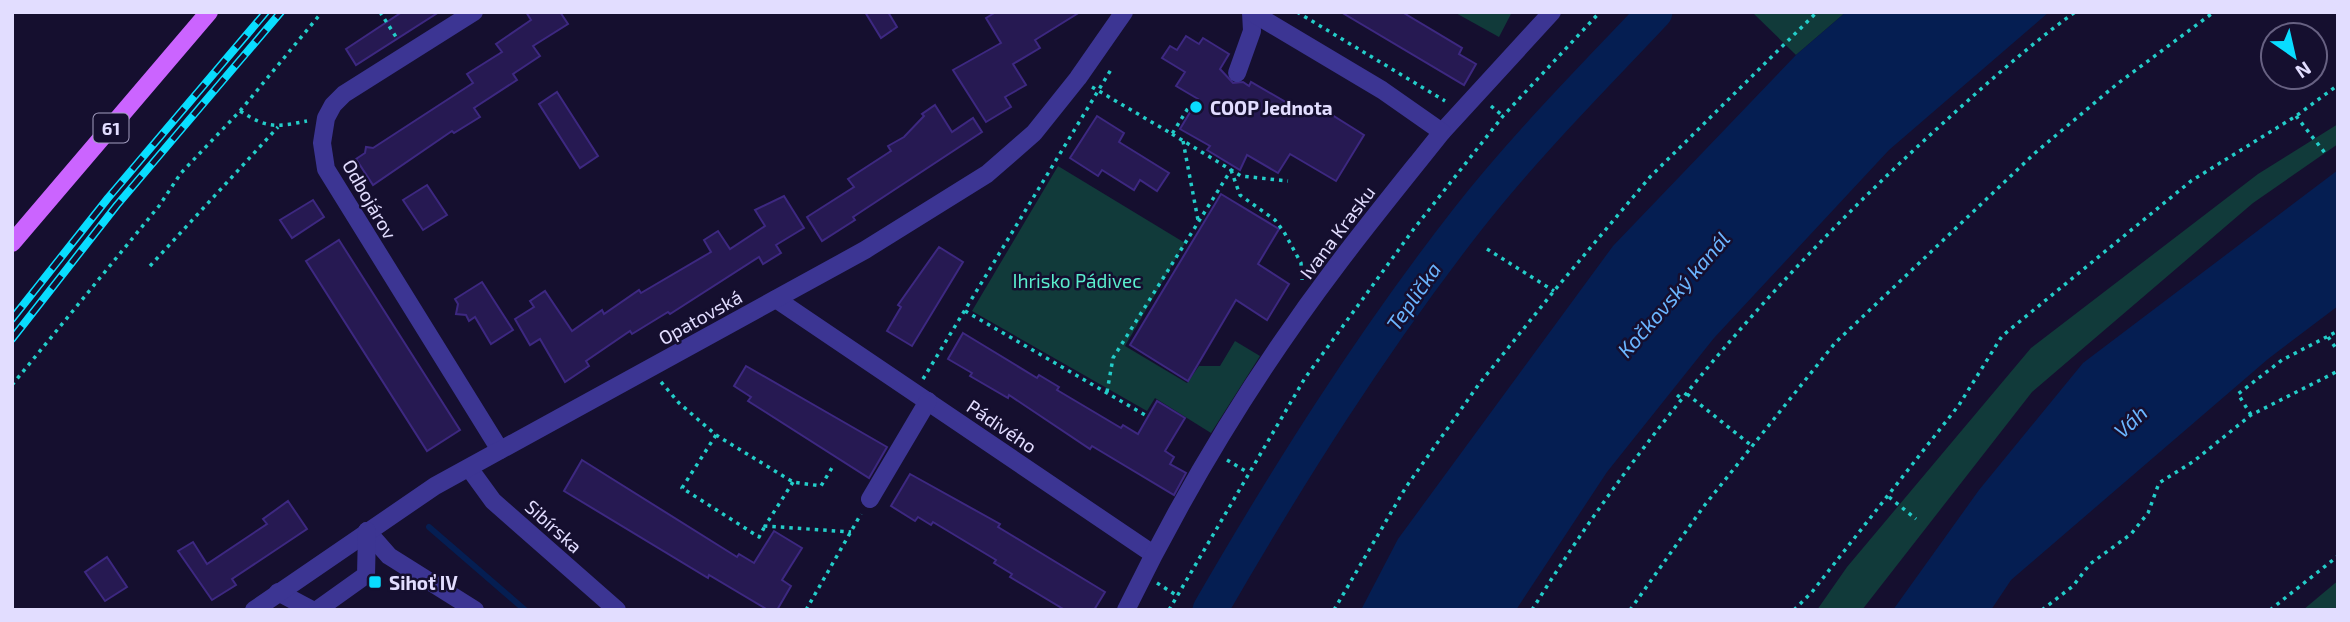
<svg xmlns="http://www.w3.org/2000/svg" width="2350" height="622" font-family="'Exo 2',sans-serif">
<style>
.green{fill:#113a3a}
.water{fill:#051e52}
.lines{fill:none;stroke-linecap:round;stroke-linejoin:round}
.stream{stroke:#051e52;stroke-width:6}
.river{stroke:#051e52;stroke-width:35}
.building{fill:#261952;stroke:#3d2881;stroke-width:2}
.path{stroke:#23cdc9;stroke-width:3.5;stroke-dasharray:3.5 5;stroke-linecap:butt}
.minor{stroke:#3c3593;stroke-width:18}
.major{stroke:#cb64ff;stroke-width:18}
.rail-casing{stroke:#09ddff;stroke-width:8}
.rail{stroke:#150f2f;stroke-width:5;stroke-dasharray:16;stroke-linecap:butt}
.poi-dot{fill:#09ddff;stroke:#150f2f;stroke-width:2.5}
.labels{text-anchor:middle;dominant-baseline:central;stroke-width:5;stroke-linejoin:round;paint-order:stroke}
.shield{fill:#150f2f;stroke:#a49fc1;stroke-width:2}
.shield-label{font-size:18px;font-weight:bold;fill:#e2ddff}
.poi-label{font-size:19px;font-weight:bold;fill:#e2ddff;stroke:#150f2f;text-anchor:start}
.street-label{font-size:19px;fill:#e2ddff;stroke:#150f2f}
.park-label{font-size:19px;fill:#5aeece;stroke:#150f2f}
.water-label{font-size:21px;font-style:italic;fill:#6bb5ff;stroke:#150f2f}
</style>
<rect width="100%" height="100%" fill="#150f2f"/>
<g class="green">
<polygon points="1454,12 1512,12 1499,37"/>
<polygon points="1752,12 1846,12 1796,55"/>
<polygon points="2338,124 2338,144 2253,203 2032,392 1862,610 1817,610 1847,567 2031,348 2258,174"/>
<polygon points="1058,166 1185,243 1125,346 1187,383 1199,366 1220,366 1235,341 1260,356 1211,433 1155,398 1147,411 972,311"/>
<polygon points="2338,581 2338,610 2303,610 2334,584"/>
</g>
<g class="water">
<polygon points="1846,12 2049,12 1889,150 1714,338 1607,472 1516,610 1361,610 1398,539 1613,246 1796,55"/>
<polygon points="2338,170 2338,306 2268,359 2011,580 1991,610 1893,610 1979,490 2083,363"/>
</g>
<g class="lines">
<polyline class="stream" points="429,527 525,610"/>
<path class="river" d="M1210,610C1288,475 1371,343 1467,220C1524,147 1591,80 1655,12"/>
</g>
<g class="building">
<polygon points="402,12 439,12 356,65 346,49"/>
<polygon points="526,12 560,12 568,24 533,46 540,56 513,74 517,80 474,108 480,117 454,133 452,131 373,185 356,159 365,153 366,147 373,148 473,83 467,74 502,52 496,44 531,20"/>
<polygon points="865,12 888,12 897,27 881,38"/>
<polygon points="996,12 1080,12 1035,40 1040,48 1013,64 1026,85 1005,97 1011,107 986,122 953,70 1001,43 986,18"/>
<polygon points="1341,12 1402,12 1462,48 1459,54 1476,64 1464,85"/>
<polygon points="1186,36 1199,44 1203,38 1229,54 1220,69 1233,83 1243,82 1249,86 1251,82 1310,116 1316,105 1364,135 1336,181 1290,154 1278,173 1247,155 1240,170 1207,150 1210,146 1180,129 1198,99 1176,86 1185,72 1162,58 1170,46 1177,50"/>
<polygon points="557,92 598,156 580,168 539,104"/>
<polygon points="935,105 952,132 973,118 982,132 853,217 855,220 822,241 807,217 854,187 848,179 891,151 888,146 904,137 924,116 922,114"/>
<polygon points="1097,116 1124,133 1119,142 1169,173 1157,191 1140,180 1134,190 1102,170 1098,176 1070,158"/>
<polygon points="427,185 447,215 423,230 403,200"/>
<polygon points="1221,194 1279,229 1258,264 1289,284 1267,320 1236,300 1188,381 1130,345"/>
<polygon points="784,196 804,228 776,245 781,253 763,264 759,257 670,314 668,312 632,334 630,331 586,361 589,366 565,382 540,339 530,345 515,319 534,307 530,301 545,291 572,331 602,310 604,314 639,290 641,293 711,252 704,240 718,231 730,249 765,226 755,210"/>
<polygon points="313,200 324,217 292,238 280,220"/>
<polygon points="339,240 460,430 427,451 306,261"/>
<polygon points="939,247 963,262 912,346 887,331 901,307 898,305"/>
<polygon points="482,282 513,330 491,344 475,317 469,321 466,315 456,314 458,304 455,299"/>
<polygon points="963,333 1037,378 1039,375 1059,387 1057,390 1121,428 1123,425 1138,434 1157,401 1185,418 1165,451 1174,457 1170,464 1186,473 1174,495 1092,446 1090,449 1009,395 1008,398 970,376 972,373 948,359"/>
<polygon points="746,366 887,447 869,478 748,401 751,397 734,386"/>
<polygon points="582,460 737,557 739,554 754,563 774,531 802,548 782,580 791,586 777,610 768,610 709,575 708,578 564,491"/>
<polygon points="910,474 1000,524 998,527 1105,592 1094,610 1065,610 1010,577 1012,574 994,563 996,560 933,522 931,525 918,517 915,521 891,506"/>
<polygon points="288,501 307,529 232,579 236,585 212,600 178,551 193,542 207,564 267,524 263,519"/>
<polygon points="107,557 127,587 105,601 85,572"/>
</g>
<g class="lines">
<g class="path">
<polyline points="380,12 398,40"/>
<polyline points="1297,12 1445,101"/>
<polyline points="1092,87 1172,134 1190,105"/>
<polyline points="1491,106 1503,116"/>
<path d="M240,111C268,129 276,127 307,121"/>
<polyline points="2296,116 2325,153"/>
<polyline points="1172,134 1241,176 1288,181"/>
<polyline points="1183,141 1198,220"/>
<polyline points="1231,170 1240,195 1275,220 1284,232 1301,263 1302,280"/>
<polyline points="1487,249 1554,291"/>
<polyline points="150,266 278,127"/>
<polyline points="965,311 1145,415"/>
<polyline points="2328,337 2338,351"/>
<polyline points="923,379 1112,68"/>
<polyline points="661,382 679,403 716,435 793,482 821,486 833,466"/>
<polyline points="12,385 159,206 181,173 240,111 322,12"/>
<polyline points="1107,392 1113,358 1231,170"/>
<polyline points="1687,394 1752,446"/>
<polyline points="1677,395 1682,399"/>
<polyline points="2251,415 2238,394 2282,360 2338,331"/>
<polyline points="716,435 682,488 759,537 765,526"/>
<polyline points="1227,460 1247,472"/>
<polyline points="793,482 765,526 851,532"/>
<polyline points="1889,497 1916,519"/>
<polyline points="1157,583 1176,595"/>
<polyline points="806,610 861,514"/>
<polyline points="1169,610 1305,378 1413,230 1503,116 1600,12"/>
<polyline points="1334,610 1406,487 1479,384 1554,291 1650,177 1817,12"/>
<path d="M1532,610C1641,434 1778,275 1929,136C1976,93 2023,50 2075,12"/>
<polyline points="1630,610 1704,506 1835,343 2035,153 2117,84 2214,12"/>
<polyline points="1794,610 1812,592 1959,405 2002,336 2191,181 2296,116 2338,85"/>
<polyline points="2042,610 2073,586 2090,564 2131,534 2148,513 2159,483 2194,461 2251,415 2338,371"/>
<polyline points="2270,610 2338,556"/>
</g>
<g class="minor">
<polyline points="474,12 344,94 333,105 326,118 322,143 326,169 500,450"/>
<polyline points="1237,73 1252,31 1251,12"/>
<polyline points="1442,132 1552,12"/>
<polyline points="776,299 1153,554"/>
<polyline points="469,468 493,501 617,610"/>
<polyline points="870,499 928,401"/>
<polyline points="367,531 389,556 475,610"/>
<polyline points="278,592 312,610"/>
<polyline points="254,610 435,486 865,250 987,174 1034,133 1078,78 1124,12"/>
<polyline points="317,610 366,575 367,531"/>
<path d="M1126,610C1185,489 1256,372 1337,265C1371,220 1407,176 1442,132L1382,90L1251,12"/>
</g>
<polyline class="major" points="12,243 209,12"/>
<g class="rail-casing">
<g id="rail">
<polyline points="12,319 108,198 266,12"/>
<polyline points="12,339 117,205 281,12"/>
</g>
</g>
<use href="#rail" class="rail"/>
</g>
<g class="poi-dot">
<circle cx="1196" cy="107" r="7"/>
<rect x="368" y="575" width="14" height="14" rx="3.5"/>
</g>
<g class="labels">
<rect class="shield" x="93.5" y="113.5" width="35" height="29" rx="5"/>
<g class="shield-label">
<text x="111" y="128">61</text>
</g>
<g class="poi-label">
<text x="1210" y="107">COOP Jednota</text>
<text x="389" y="582">Sihoť IV</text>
</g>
<g class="street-label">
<text transform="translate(370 199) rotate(60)">Odbojárov</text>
<text transform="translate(1337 232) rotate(-53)">Ivana Krasku</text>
<text transform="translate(700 317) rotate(-29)">Opatovská</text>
<text transform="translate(1002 426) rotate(34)">Pádivého</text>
<text transform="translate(554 526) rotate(42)">Sibírska</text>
</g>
<g class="park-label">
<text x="1077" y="280">Ihrisko Pádivec</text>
</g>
<g class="water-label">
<text transform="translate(1673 294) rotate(-49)">Kočkovský kanál</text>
<text transform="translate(1413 296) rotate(-55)">Teplička</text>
<text transform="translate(2130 421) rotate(-43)">Váh</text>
</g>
</g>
<rect width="2350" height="622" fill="none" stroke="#e2ddff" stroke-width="28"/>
<g transform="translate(2294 56) rotate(146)"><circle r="33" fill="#150f2f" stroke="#676182" stroke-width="2"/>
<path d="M0-5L12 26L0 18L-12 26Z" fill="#09ddff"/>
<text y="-10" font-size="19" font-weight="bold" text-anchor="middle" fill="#e2ddff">N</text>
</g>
</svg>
